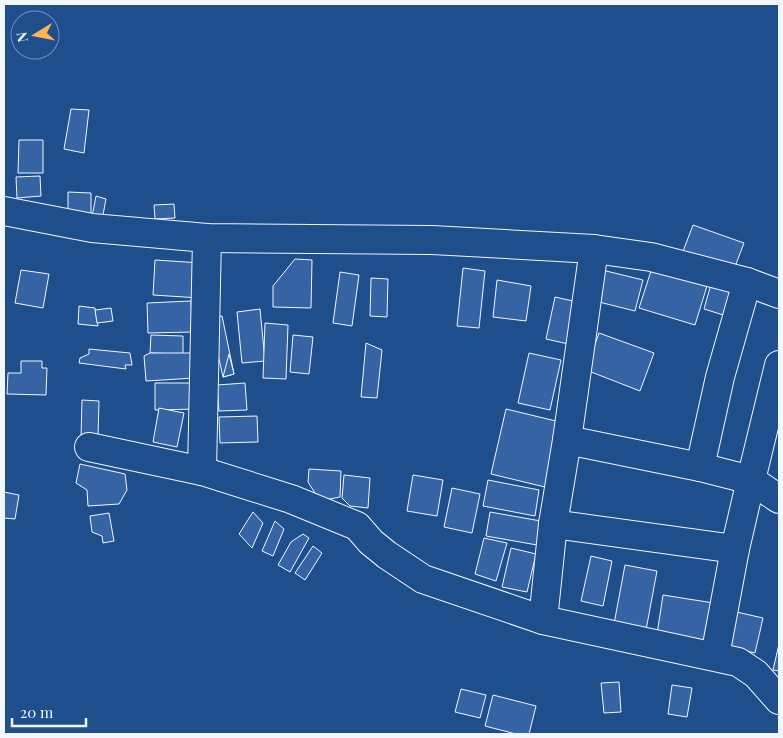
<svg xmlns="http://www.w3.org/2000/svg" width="783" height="738" font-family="'Playfair Display',serif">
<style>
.building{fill:#3563a3;stroke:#f2f6ff}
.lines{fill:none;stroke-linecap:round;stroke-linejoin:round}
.minor-casing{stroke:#f2f6ff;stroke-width:30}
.minor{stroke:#1f4e8c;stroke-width:28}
</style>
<rect width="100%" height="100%" fill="#1f4e8c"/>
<g class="building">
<polygon points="71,109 89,110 84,153 64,149"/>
<polygon points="19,140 43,140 43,173 18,173"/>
<polygon points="40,176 41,196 17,198 16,177"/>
<polygon points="68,192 91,193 91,222 68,215"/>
<polygon points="96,196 106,199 102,220 91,222"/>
<polygon points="174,204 175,218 155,219 154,205"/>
<polygon points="693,225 744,243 733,272 682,254"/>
<polygon points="295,259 312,260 311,308 273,307 273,286"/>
<polygon points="155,260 202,263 200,298 153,295"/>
<polygon points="463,268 485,271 479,328 457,326"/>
<polygon points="652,268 707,286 695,325 639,308"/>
<polygon points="598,269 643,280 635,311 591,300"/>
<polygon points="21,270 49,274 43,308 15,303"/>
<polygon points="340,272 359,275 352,326 333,323"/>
<polygon points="371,278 388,279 387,317 370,316"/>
<polygon points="497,280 531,286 526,321 493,317"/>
<polygon points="711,284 740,293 733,318 704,309"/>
<polygon points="555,297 582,303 573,345 546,339"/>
<polygon points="191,301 192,332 148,333 147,303"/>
<polygon points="79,306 95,308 98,326 78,324"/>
<polygon points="111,308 113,321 97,323 95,310"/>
<polygon points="260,309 265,361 242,363 237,312"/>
<polygon points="222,316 234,374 223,377 210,318"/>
<polygon points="265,323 288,325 286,379 263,378"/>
<polygon points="599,333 654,353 640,391 586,370"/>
<polygon points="151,335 183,336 183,354 150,353"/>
<polygon points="293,335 313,337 309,374 290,372"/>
<polygon points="366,343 382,350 377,398 361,397"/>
<polygon points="89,349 130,353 132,365 125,365 126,369 79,363 80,358 89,354"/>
<polygon points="150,353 194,353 195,378 146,381 144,356"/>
<polygon points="529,353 561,360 550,410 518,403"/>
<polygon points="229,354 234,374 223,377"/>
<polygon points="21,361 42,361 42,368 47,368 46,395 7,394 8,373 21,373"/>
<polygon points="155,383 197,383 197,409 155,410"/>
<polygon points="245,383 247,410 219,411 217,385"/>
<polygon points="82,400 99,401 98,438 81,437"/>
<polygon points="159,408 184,413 177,447 153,442"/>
<polygon points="506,409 560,422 545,487 491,474"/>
<polygon points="257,416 258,442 220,443 219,417"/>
<polygon points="80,464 125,474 127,490 119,504 88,506 87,490 76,483"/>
<polygon points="309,469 341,471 340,497 320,501 308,482"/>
<polygon points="344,475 370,478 368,508 350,506 342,498"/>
<polygon points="413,475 443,480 437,516 407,511"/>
<polygon points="488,480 539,490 535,516 483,506"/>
<polygon points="452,488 480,494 472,533 444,527"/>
<polygon points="4,492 19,495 15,519 4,518"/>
<polygon points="253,512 263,523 252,548 239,534"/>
<polygon points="490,512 541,521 537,545 486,536"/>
<polygon points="109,513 114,541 103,543 102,536 92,532 90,516"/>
<polygon points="275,521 284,529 273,556 262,551"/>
<polygon points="303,534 309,538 290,572 278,565 291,542"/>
<polygon points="484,538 507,543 496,581 475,574"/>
<polygon points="313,546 322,553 305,580 295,573"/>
<polygon points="511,548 536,554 527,592 502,587"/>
<polygon points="591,556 612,561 603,606 581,601"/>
<polygon points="625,565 657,571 646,630 614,624"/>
<polygon points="663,595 720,604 714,643 657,634"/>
<polygon points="728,610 763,618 755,653 720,645"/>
<polygon points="779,644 779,671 773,670"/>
<polygon points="619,682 621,712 604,713 601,683"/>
<polygon points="672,685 692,688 687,717 668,714"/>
<polygon points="461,689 486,695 480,718 455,712"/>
<polygon points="493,695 536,706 529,734 516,734 485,726"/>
</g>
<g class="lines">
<g class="minor-casing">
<g id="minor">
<polyline points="4,211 92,228 207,238 432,240 594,249 651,257 747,282 779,294"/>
<polyline points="747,282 720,377 700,467 751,480 779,365"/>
<polyline points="567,440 700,467"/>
<polyline points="89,447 202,471 291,499 357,526 371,542 387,555 423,579 543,620"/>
<polyline points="202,471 207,238"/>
<polyline points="779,499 751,480 735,549 553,524 543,620 738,662 756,674 779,700"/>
<polyline points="553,524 567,440 594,249"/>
<polyline points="715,656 735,549"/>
</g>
</g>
<use href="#minor" class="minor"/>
</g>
<rect width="783" height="738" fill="none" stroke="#f2f6ff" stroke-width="10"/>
<g transform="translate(35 35) rotate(260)"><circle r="24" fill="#1f4e8c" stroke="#7391ba"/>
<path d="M0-4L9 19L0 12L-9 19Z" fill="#ffb74d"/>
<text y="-8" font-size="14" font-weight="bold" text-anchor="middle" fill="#f2f6ff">N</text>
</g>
<path d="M12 718v8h74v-8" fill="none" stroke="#f2f6ff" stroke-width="2.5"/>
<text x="20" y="718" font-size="15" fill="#f2f6ff" stroke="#1f4e8c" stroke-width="4" paint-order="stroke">20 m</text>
</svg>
